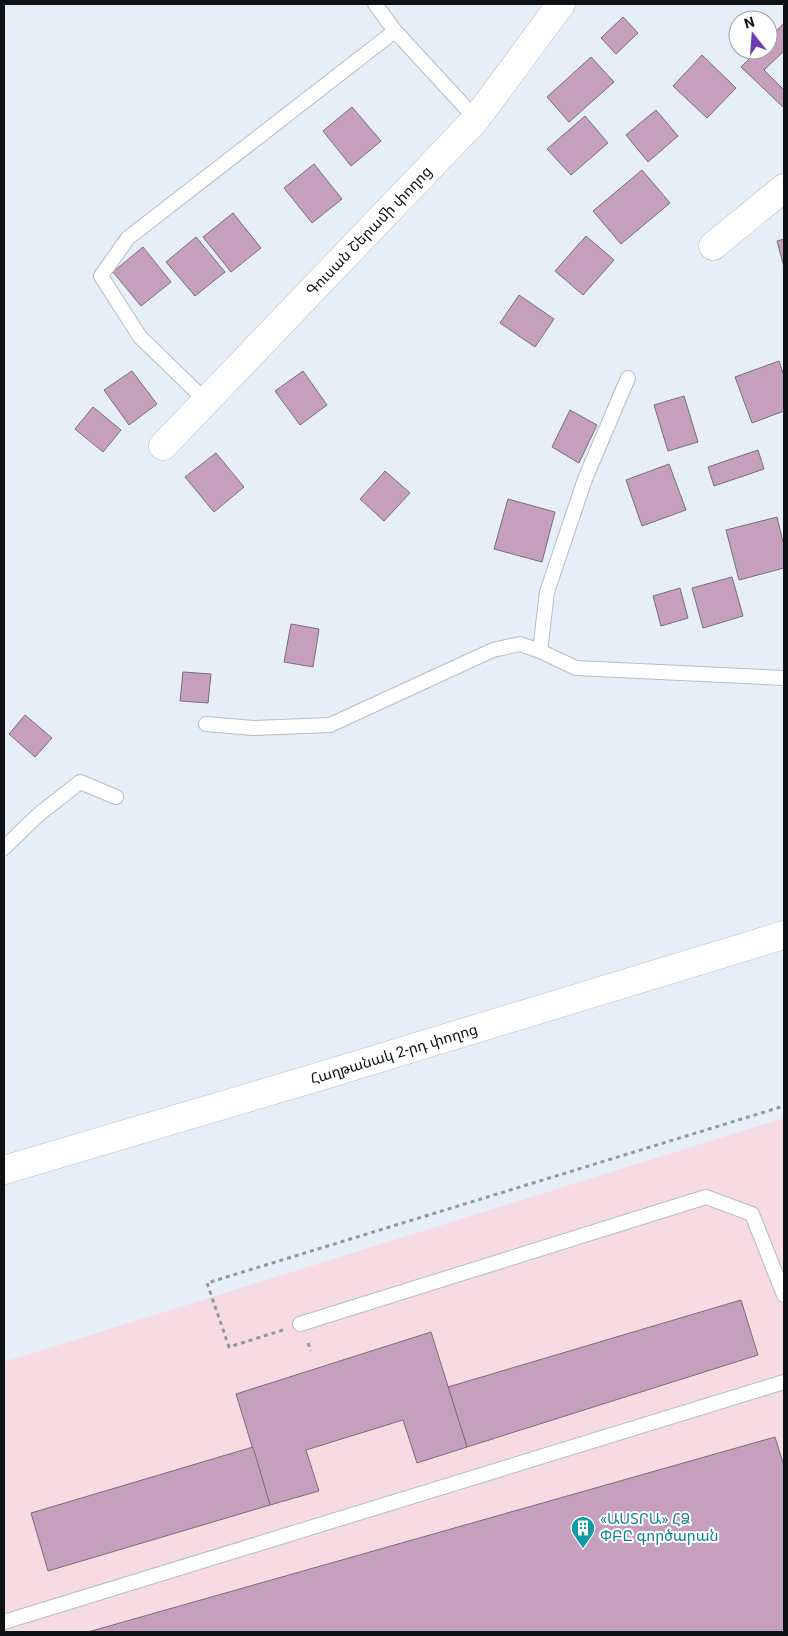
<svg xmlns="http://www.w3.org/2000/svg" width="788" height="1636" font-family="Roboto,'Noto Sans Armenian',sans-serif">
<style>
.industrial{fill:#f6dbe2}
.building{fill:#c69fbe;stroke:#787077}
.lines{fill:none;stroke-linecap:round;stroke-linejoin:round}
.service-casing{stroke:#b5bdc5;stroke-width:16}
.minor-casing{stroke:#b5bdc5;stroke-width:29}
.path{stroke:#91989e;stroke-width:3;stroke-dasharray:4 4;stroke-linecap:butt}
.service{stroke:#fff;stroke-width:14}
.minor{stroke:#fff;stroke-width:28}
.labels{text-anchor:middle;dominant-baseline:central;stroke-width:4;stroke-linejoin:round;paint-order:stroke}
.street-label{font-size:15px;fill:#0f1215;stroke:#fff}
.culture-label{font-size:15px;fill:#0d838f;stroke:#fff;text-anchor:start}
</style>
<rect width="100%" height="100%" fill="#e6eef7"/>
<polygon class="industrial" points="784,1118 784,1632 4,1632 4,1362"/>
<g class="building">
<polygon points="623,17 638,33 616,54 601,38"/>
<polygon points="784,23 784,51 764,70 784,90 784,105 783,107 741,67 758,50 768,50 768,40"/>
<polygon points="702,55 736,88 707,118 673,86"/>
<polygon points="591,57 614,82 569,122 547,97"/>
<polygon points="352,107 381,141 351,166 323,131"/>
<polygon points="656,110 678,136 648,162 626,135"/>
<polygon points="585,116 608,143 571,175 547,149"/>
<polygon points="314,164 342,199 312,223 284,188"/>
<polygon points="642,170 670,203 621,244 593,211"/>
<polygon points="233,213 261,248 231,272 203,237"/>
<polygon points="586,236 614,260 583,295 555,271"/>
<polygon points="196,237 225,272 195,296 166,262"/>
<polygon points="784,239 784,267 777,241"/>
<polygon points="143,247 171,282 141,306 113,272"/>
<polygon points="519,295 554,319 535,347 500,323"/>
<polygon points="779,361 784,376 784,411 752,423 735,377"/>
<polygon points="132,371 157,404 129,425 104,390"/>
<polygon points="303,371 327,405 300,425 275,391"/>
<polygon points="684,396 698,442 668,451 654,405"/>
<polygon points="93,407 121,430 103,452 75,429"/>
<polygon points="570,410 597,425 579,463 552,447"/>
<polygon points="758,450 764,469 714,486 708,467"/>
<polygon points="216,453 244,487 214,512 185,477"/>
<polygon points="669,464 686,510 642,526 626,480"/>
<polygon points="385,471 410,493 384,521 360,499"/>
<polygon points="508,499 555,512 542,562 494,549"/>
<polygon points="777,517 784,546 784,568 739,580 726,530"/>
<polygon points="732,577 743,616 703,628 692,588"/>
<polygon points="680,588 688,618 661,626 653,596"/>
<polygon points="291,624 319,629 313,667 284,662"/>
<polygon points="183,672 211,674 208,703 180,701"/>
<polygon points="25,715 52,738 35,757 9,734"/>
<polygon points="741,1300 758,1355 467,1447 448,1387"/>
<polygon points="431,1332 467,1447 417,1463 403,1420 306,1450 319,1491 270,1505 236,1394"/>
<polygon points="775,1437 784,1466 784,1632 88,1632"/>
<polygon points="253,1447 270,1505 48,1571 31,1513"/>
</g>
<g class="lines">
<g class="service-casing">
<g id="service">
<polyline points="375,4 395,31 476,119"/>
<polyline points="206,401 140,337 101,276 128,238 395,31"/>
<polyline points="540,651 547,592 585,479 628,378"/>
<polyline points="206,724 253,728 330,725 493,650 520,644 540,651 576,668 784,678"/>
<polyline points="4,848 38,815 80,782 116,797"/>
<polyline points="300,1324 706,1197 752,1214 784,1295"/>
<polyline points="4,1622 784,1382"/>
</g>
</g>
<g class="minor-casing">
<g id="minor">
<polyline points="713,246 784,188"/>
<polyline points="163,446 476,119 561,4"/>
<polyline points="4,1170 321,1076 784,935"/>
</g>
</g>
<g class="path">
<polyline points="283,1330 229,1347 207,1283 784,1106"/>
<polyline points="308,1343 311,1351"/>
</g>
<use href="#service" class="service"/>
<use href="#minor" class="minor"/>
</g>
<defs>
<g id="building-pin" transform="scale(1.25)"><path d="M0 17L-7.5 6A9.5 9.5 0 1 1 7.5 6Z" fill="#0f9aa8" stroke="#fff"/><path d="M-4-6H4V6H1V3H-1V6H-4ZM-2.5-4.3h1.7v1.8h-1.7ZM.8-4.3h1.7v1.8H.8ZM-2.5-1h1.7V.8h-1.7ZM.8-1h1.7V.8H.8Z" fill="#fff"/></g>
</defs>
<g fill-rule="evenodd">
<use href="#building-pin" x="583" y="1528"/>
</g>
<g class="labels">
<g class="street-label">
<text transform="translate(369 231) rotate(-46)">Գուսան Շերամի փողոց</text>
<text transform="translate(394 1054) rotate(-17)">Հաղթանակ 2-րդ փողոց</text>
</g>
<g class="culture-label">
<text x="600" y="1519">«ԱՍՏՐԱ» ՀՁ<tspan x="600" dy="17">ՓԲԸ գործարան</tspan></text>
</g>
</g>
<rect width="788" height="1636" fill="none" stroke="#0f1215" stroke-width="10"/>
<g transform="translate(753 35) rotate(343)"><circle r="24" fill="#ffffff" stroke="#9fa0a1"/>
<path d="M0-4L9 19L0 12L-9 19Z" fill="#6a3bb2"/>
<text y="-8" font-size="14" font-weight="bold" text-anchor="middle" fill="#0f1215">N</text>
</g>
</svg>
